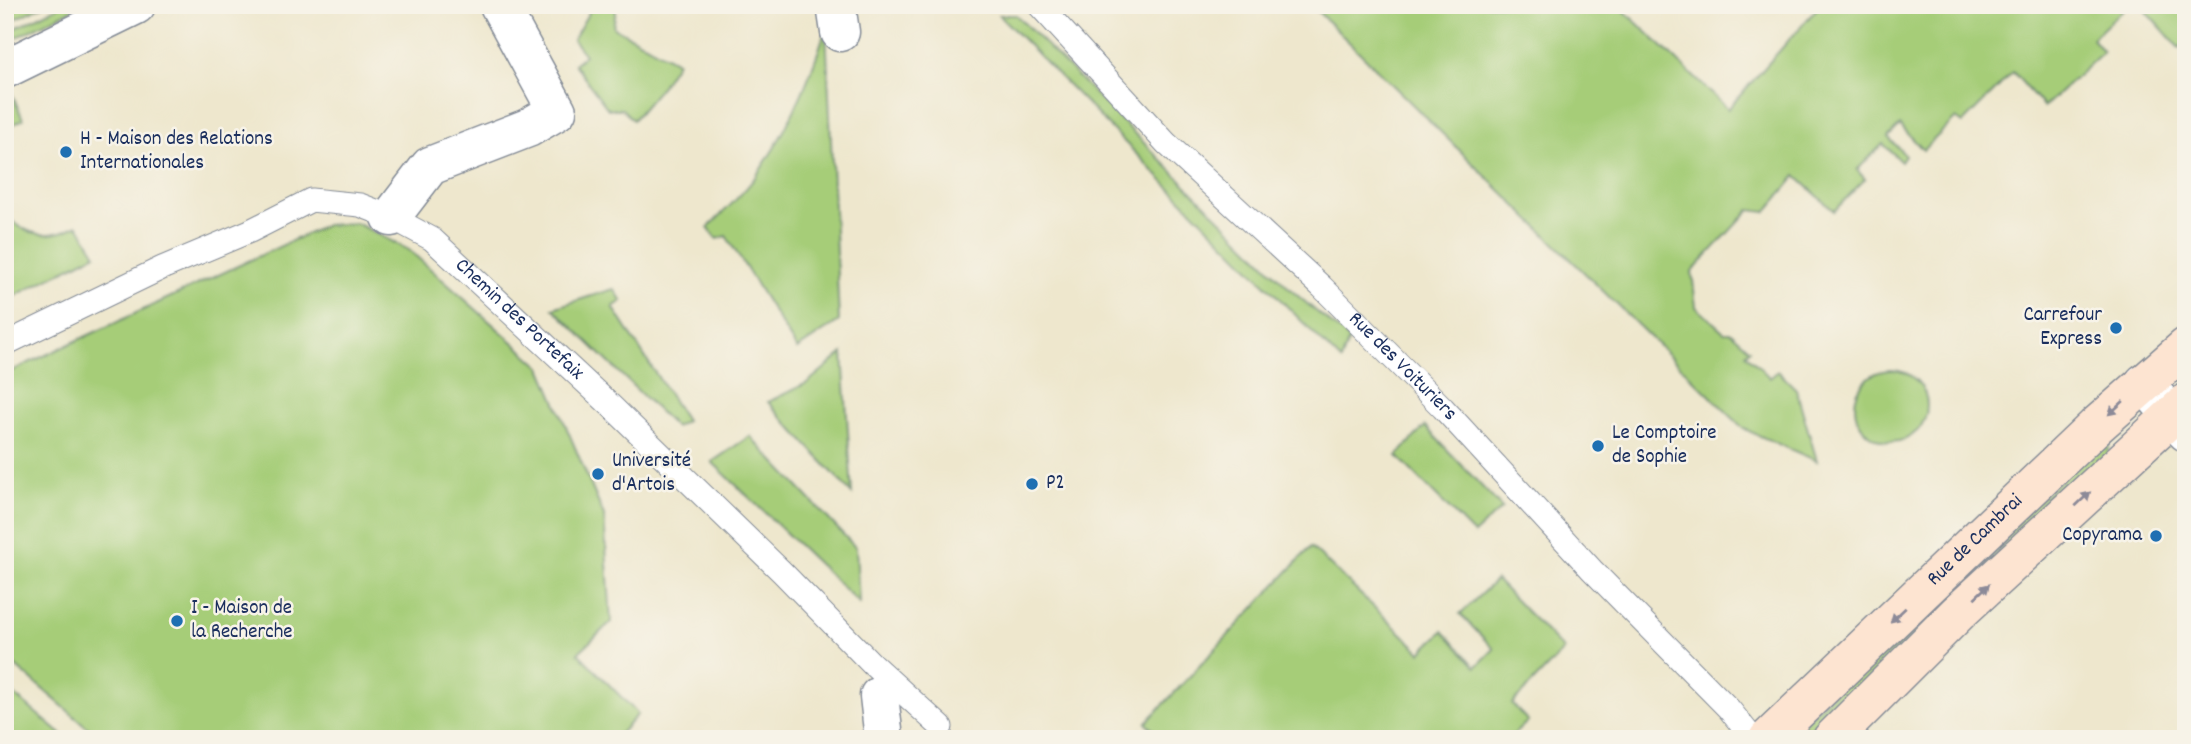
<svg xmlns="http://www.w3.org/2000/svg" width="2191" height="744" font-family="Dekko,sans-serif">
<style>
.green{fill:#a6cd78;stroke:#607e6b;stroke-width:2}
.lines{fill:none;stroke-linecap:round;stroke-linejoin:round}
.lane-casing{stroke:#848b96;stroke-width:25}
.street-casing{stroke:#848b96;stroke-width:41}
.secondary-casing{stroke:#848b96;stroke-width:41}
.lane{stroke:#fff;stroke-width:23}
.street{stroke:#fff;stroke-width:38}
.secondary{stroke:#fde4d1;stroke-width:38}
.oneway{fill:#8c8a98}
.poi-dot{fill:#1f6fb2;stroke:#f7f3e8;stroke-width:2.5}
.labels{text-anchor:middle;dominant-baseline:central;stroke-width:5;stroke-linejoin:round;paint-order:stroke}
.poi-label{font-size:21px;fill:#1b2f5e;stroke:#f7f3e8;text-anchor:start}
.street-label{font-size:21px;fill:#1b2f5e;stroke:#f7f3e8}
</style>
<rect width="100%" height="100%" fill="#f7f3e8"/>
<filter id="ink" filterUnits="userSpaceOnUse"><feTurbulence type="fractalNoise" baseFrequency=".0143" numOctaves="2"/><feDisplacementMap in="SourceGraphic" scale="14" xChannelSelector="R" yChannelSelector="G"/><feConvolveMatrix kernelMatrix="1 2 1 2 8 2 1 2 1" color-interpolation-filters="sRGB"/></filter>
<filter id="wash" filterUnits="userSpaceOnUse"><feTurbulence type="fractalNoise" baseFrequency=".00686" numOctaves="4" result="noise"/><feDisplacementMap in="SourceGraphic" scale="28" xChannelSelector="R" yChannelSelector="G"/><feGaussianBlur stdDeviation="1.57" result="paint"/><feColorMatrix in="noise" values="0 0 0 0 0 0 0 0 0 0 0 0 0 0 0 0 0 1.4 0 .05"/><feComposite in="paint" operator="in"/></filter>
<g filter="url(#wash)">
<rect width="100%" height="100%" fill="#eee7cd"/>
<g class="green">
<polygon points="5,5 44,5 5,24"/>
<polygon points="62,5 77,5 78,7 5,43 5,33"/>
<polygon points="593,5 617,5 613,27 677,62 661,87 633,120 622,109 608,109 574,64 585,55 573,40"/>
<polygon points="1311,5 1618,5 1728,109 1820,5 2128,5 2092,39 2103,52 2044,107 2013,72 1963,123 1956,118 1923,150 1900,125 1888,137 1905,155 1901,161 1883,144 1857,170 1865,179 1834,211 1796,176 1766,212 1749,210 1692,272 1696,307 1724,332 1731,332 1750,349 1746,354 1770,378 1778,371 1796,389 1817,461 1744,429"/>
<polygon points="2141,5 2186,5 2186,42 2179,48"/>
<polygon points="999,15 1016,15 1291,290 1349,339 1341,361"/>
<path d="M826,28L839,321L797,349L726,236L717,239L708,228C723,212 740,197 753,180C787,134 809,83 826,28Z"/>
<polygon points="12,94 23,119 5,129 5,98"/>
<path d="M5,215C28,238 51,239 78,225L96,254L5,301Z"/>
<polygon points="356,223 409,250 541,367 604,516 611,622 578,653 638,714 615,739 101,739 5,657 5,374 326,225"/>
<polygon points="614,289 622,301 613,307 686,421 675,427 553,308"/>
<polygon points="843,353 852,494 768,402 807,383"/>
<circle cx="1891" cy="406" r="36"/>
<polygon points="1425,426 1502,508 1474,534 1397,456"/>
<polygon points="750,436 856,548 859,603 712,462"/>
<polygon points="2109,442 2109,458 1803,739 1785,739 2100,443"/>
<polygon points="1311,547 1421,652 1443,631 1476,667 1494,649 1460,614 1496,580 1564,650 1512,704 1528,721 1509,739 1163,739 1146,723"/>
<polygon points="5,687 67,739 9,739 5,735"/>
</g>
</g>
<g filter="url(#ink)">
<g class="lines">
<g class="lane-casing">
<g id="lane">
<path id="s1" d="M1039,5L1166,143L1322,287L1443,408L1592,570L1729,709L1753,739"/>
<path id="s2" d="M5,344L162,268L250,231L311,200L360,205L391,217L432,239L610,405L782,572L872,664L941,727"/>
</g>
</g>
<g class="street-casing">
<g id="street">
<polyline points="836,5 840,32"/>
<polyline points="5,69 136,5"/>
<polyline points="391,217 430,166 528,128 557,111 499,5"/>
<polyline points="2144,383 2186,432"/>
<polyline points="879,696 884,739"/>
</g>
</g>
<g class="secondary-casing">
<g id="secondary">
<path id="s3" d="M1768,739L2095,427L2186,347"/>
<polyline points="1832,739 1958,613 2186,403"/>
</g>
</g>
<use href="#lane" class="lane"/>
<use href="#street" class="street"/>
<use href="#secondary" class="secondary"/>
</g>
<defs><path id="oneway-solid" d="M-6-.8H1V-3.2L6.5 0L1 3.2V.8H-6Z" transform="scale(1.75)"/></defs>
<g class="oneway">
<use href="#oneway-solid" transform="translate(2116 408) rotate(138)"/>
<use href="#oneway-solid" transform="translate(2083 499) rotate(-43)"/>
<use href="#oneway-solid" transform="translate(1982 591) rotate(-43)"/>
<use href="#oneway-solid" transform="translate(1898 615) rotate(137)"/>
</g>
</g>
<g class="poi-dot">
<circle cx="66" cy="152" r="7"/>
<circle cx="2116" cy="328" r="7"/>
<circle cx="1598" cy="446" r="7"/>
<circle cx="598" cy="474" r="7"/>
<circle cx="1032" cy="484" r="7"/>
<circle cx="2156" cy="536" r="7"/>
<circle cx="177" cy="621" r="7"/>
</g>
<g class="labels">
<g class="poi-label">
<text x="80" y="140">H - Maison des Relations<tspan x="80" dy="24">Internationales</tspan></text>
<text x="2102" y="316" text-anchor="end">Carrefour<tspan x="2102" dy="24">Express</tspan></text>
<text x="1612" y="434">Le Comptoire<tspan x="1612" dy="24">de Sophie</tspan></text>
<text x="612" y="462">Université<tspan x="612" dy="24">d'Artois</tspan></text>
<text x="1046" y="484">P2</text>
<text x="2142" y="536" text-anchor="end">Copyrama</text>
<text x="191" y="609">I - Maison de<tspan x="191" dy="24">la Recherche</tspan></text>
</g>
<g class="street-label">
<text stroke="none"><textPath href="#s2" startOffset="586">Chemin des Portefaix</textPath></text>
<text stroke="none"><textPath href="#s1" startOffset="513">Rue des Voituriers</textPath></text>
<text stroke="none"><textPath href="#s3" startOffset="287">Rue de Cambrai</textPath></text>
</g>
</g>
<rect width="2191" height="744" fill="none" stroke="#f7f3e8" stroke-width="28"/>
</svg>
